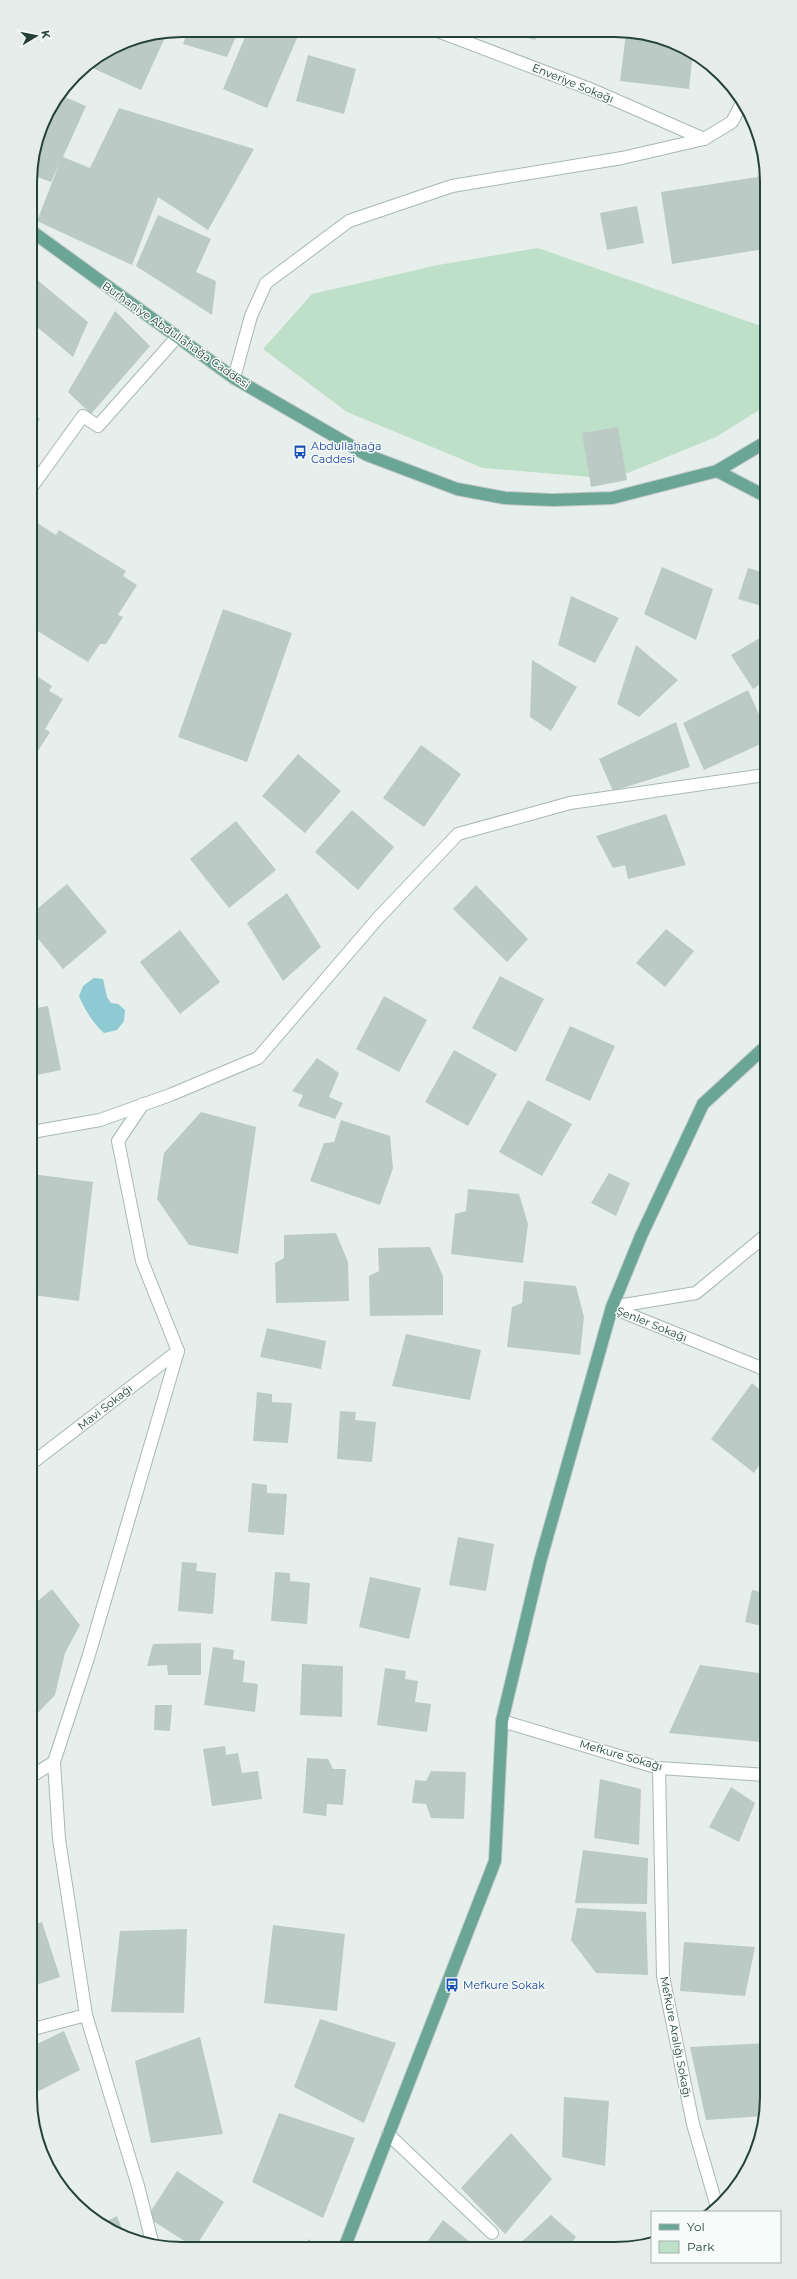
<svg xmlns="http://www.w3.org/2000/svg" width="797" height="2279" font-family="Montserrat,sans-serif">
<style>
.green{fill:#bfe0c8}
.water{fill:#8ec9d4}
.building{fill:#bbcac4}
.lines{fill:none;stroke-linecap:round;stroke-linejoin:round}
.minor-casing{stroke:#a8b8b2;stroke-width:14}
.major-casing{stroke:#c2cac8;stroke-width:14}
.minor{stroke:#fff;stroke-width:12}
.major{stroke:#6aa596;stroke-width:12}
.labels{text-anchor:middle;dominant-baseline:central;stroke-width:3;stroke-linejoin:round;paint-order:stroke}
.street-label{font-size:11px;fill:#24423a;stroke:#f7fbf9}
.transit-label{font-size:11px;fill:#164399;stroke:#f7fbf9;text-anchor:start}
.rim{fill:none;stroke:#24423a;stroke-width:2}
</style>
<rect width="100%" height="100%" fill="#e6efeb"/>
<polygon class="green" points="538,248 764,327 764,407 716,437 613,479 483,468 347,412 263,349 312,294 438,265"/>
<path class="water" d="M94,978L103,979L107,997L111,1003L118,1004L125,1010L124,1021L117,1030L104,1033C92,1022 85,1010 79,996L83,986Z"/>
<g class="building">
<polygon points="188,30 239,30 227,57 183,44"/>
<polygon points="248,30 300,31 267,108 223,89"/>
<polygon points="508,32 538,32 535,40"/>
<polygon points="167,33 141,90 86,65 124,41"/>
<polygon points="626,33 645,33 693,52 689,89 620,81"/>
<polygon points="308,55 356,69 344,114 296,101"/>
<polygon points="60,95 86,106 63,157 90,168 119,108 254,149 208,230 158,197 132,265 37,221 60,162 51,182 30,174 30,171 39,141"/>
<polygon points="764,176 764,249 672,264 661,192"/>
<polygon points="637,206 644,243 607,250 600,213"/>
<polygon points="158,215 211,239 196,272 216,281 212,315 136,266"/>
<polygon points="30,274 88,322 73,357 31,322"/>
<polygon points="115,311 150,346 91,414 68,392"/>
<polygon points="31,413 40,419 31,433"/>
<polygon points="618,427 627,480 591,487 582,433"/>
<polygon points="31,519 56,535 59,530 126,571 123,576 137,585 118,615 123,617 106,644 100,644 88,662 31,627"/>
<polygon points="662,567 713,589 696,640 644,614"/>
<polygon points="748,568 765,573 765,607 738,599"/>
<polygon points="571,596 619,618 595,663 558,645"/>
<polygon points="223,609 292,633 247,762 178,737"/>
<polygon points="765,635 765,681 753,689 731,655"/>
<polygon points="636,645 678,680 639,717 617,704"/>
<polygon points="532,660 577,687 551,731 530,717"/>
<polygon points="31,672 52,686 49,691 63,699 45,729 50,732 33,759"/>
<polygon points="748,690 765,728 765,742 704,770 683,723"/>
<polygon points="676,722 690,767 613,791 599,759"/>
<polygon points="421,745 461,774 424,827 383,798"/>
<polygon points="298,754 341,791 305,833 262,796"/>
<polygon points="352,810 394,847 358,890 315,852"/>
<polygon points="666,814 686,865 628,879 625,865 613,868 596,836"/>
<polygon points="236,821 276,870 229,908 190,859"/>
<polygon points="67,884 107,932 63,969 31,930 31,914"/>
<polygon points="476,885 528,939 507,962 453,909"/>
<polygon points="287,893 321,947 283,981 247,923"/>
<polygon points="666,929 694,951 665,987 636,963"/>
<polygon points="180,930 220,982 180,1014 140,962"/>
<polygon points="500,976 544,999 516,1052 472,1028"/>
<polygon points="384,996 427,1020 399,1072 356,1049"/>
<polygon points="48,1006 61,1070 32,1076 31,1009"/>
<polygon points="570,1026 615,1046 590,1101 545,1080"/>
<polygon points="454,1050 497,1074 468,1126 425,1102"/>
<polygon points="317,1058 339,1073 329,1097 343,1103 335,1119 298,1106 303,1095 292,1091"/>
<polygon points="528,1100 572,1124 542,1176 499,1152"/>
<polygon points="201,1112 256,1127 238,1254 189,1245 157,1199 164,1153"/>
<polygon points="341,1120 390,1136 393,1168 380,1205 310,1181 324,1143 334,1142"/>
<polygon points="609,1173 630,1183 616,1216 591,1203"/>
<polygon points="32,1174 93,1182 79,1301 32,1295"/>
<polygon points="468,1189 519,1194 528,1224 523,1263 451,1254 455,1214 466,1211"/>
<polygon points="336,1233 348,1262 349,1301 276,1303 275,1263 284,1258 284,1235"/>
<polygon points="430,1247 443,1276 443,1315 370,1316 369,1276 379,1271 378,1248"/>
<polygon points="524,1281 576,1286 584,1317 580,1355 507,1347 512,1307 522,1303"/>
<polygon points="267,1328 326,1341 321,1369 260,1357"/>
<polygon points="406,1334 481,1350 470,1400 392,1386"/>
<polygon points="752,1383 766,1395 766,1455 754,1473 711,1439"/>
<polygon points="257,1392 272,1394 272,1402 292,1403 288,1443 253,1441"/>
<polygon points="340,1411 356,1412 355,1420 376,1422 372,1462 337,1459"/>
<polygon points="252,1483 267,1485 267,1493 287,1494 284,1535 248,1532"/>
<polygon points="458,1537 494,1544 486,1591 449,1585"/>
<polygon points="182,1562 197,1563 196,1571 216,1573 213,1614 178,1611"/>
<polygon points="275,1572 290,1573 290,1581 310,1583 307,1624 271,1621"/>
<polygon points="370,1577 421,1588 409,1639 359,1627"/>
<polygon points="52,1589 80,1625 65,1653 55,1695 35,1716 32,1713 32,1606"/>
<polygon points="752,1590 766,1593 766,1627 745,1622"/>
<polygon points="201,1643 201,1675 168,1675 167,1665 147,1666 153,1644"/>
<polygon points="213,1647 234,1650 233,1659 245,1661 243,1682 258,1684 255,1712 204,1705"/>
<polygon points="302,1664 343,1666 342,1717 300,1715"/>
<polygon points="700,1665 766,1674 766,1725 761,1742 669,1733"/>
<polygon points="385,1668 406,1671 405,1679 418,1681 415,1702 431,1704 427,1732 377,1725"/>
<polygon points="155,1705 172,1705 170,1731 154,1730"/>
<polygon points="225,1746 226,1755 238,1753 242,1773 258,1771 262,1799 212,1806 203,1749"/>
<polygon points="307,1758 328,1759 333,1769 346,1769 343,1805 327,1804 326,1816 303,1813"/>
<polygon points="431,1771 466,1772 464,1819 431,1818 426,1804 412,1803 415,1780 426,1781"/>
<polygon points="600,1779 641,1789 639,1845 594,1838"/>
<polygon points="731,1787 755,1803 739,1842 709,1827"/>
<polygon points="583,1850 648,1858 647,1904 575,1903"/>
<polygon points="577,1908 646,1912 648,1975 596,1973 571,1940"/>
<polygon points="42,1922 60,1977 33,1986 33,1925"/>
<polygon points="273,1925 345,1934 337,2011 264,2003"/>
<polygon points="187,1929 184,2013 111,2012 120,1931"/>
<polygon points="684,1942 755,1947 745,1996 680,1991"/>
<polygon points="766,1947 767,1977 759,1976"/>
<polygon points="320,2019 396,2043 364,2123 294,2087"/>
<polygon points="64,2031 80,2070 33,2094 33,2046"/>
<polygon points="200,2037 223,2134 151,2143 135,2061"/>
<polygon points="767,2043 767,2107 765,2116 706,2120 690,2047"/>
<polygon points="564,2097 609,2101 605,2166 562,2157"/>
<polygon points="279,2113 355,2138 323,2218 252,2182"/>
<polygon points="511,2133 552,2179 505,2234 461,2188"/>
<polygon points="177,2171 224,2202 196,2246 192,2246 147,2217"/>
<polygon points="733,2191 730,2197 726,2200 724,2196"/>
<polygon points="551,2215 576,2237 570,2246 517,2246"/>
<polygon points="117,2216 125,2237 114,2233 102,2224"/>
<polygon points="443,2220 475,2246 424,2246"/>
<polygon points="309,2239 316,2246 304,2246"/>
</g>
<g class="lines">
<g class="minor-casing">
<g id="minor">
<polyline points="440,32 590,89 704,139"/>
<polyline points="234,378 251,316 266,283 349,221 452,186 622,158 704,139 732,122 743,101"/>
<polyline points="31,488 83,416 98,426 177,337"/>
<polyline points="143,1104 118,1141 142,1261 178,1351 88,1658 54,1762 59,1839 86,2015 138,2186 153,2246"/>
<polyline points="32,1132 100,1120 170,1095 258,1058 379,917 458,834 570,803 765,775"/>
<polyline points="612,1307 696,1293 766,1235"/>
<polyline points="613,1308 759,1367 766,1371"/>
<polyline points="32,1463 178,1351"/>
<polyline points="502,1721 659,1768 766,1775"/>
<polyline points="659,1768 663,1976 693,2124 717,2207"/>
<polyline points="32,1776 54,1762"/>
<polyline points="33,2029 86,2015"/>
<polyline points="388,2134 492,2233"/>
</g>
</g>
<g class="major-casing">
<g id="major">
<polyline points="30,230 234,378 367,455 457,489 505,498 553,500 612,498 717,471 764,443"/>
<polyline points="717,471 765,496"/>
<polyline points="345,2246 495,1861 502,1721 540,1562 612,1307 641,1236 703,1104 765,1047"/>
</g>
</g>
<use href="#minor" class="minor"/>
<use href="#major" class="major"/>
</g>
<defs>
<g id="bus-bare" transform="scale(1.08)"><path d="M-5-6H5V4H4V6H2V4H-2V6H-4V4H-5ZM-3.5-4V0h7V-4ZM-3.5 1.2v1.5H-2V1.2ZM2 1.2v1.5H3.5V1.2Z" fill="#1a4fb4" stroke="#f7fbf9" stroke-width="2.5" paint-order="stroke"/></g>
</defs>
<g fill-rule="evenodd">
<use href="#bus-bare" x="300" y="452"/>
<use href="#bus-bare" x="452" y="1985"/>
</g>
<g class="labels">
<g class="street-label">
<text transform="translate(573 83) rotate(22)">Enveriye Sokağı</text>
<text transform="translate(176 335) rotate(35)">Burhaniye Abdullahağa Caddesi</text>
<text transform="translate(652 1324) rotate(22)">Şenler Sokağı</text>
<text transform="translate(105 1407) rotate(-38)">Mavi Sokağı</text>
<text transform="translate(621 1755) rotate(16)">Mefkure Sokağı</text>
<text transform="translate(676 2037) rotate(79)">Mefküre Aralığı Sokağı</text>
</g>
<g class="transit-label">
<text x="311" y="446">Abdullahağa<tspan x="311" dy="13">Caddesi</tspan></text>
<text x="463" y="1985">Mefkure Sokak</text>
</g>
</g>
<path d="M0 0H797V2279H0ZM182 37H615A145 145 0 0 1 760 182V2097A145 145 0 0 1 615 2242H182A145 145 0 0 1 37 2097V182A145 145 0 0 1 182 37Z" fill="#e6ecea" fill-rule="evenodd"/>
<path class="rim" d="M182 37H615A145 145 0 0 1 760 182V2097A145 145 0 0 1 615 2242H182A145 145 0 0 1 37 2097V182A145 145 0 0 1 182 37Z"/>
<rect x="651" y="2211" width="130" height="52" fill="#f7fbf9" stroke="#a3b1ad"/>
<rect x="659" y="2224" width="20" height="6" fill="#6aa596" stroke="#a3b1ad"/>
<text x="687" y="2231" font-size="12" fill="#24423a">Yol</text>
<rect x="659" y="2241" width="20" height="12" fill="#bfe0c8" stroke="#a3b1ad"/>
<text x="687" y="2251" font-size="12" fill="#24423a">Park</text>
<g transform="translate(36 36) rotate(80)" stroke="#f7fbf9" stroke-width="3" paint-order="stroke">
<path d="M0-3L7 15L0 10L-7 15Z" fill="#24423a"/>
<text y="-6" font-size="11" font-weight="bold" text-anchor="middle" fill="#24423a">K</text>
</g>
</svg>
